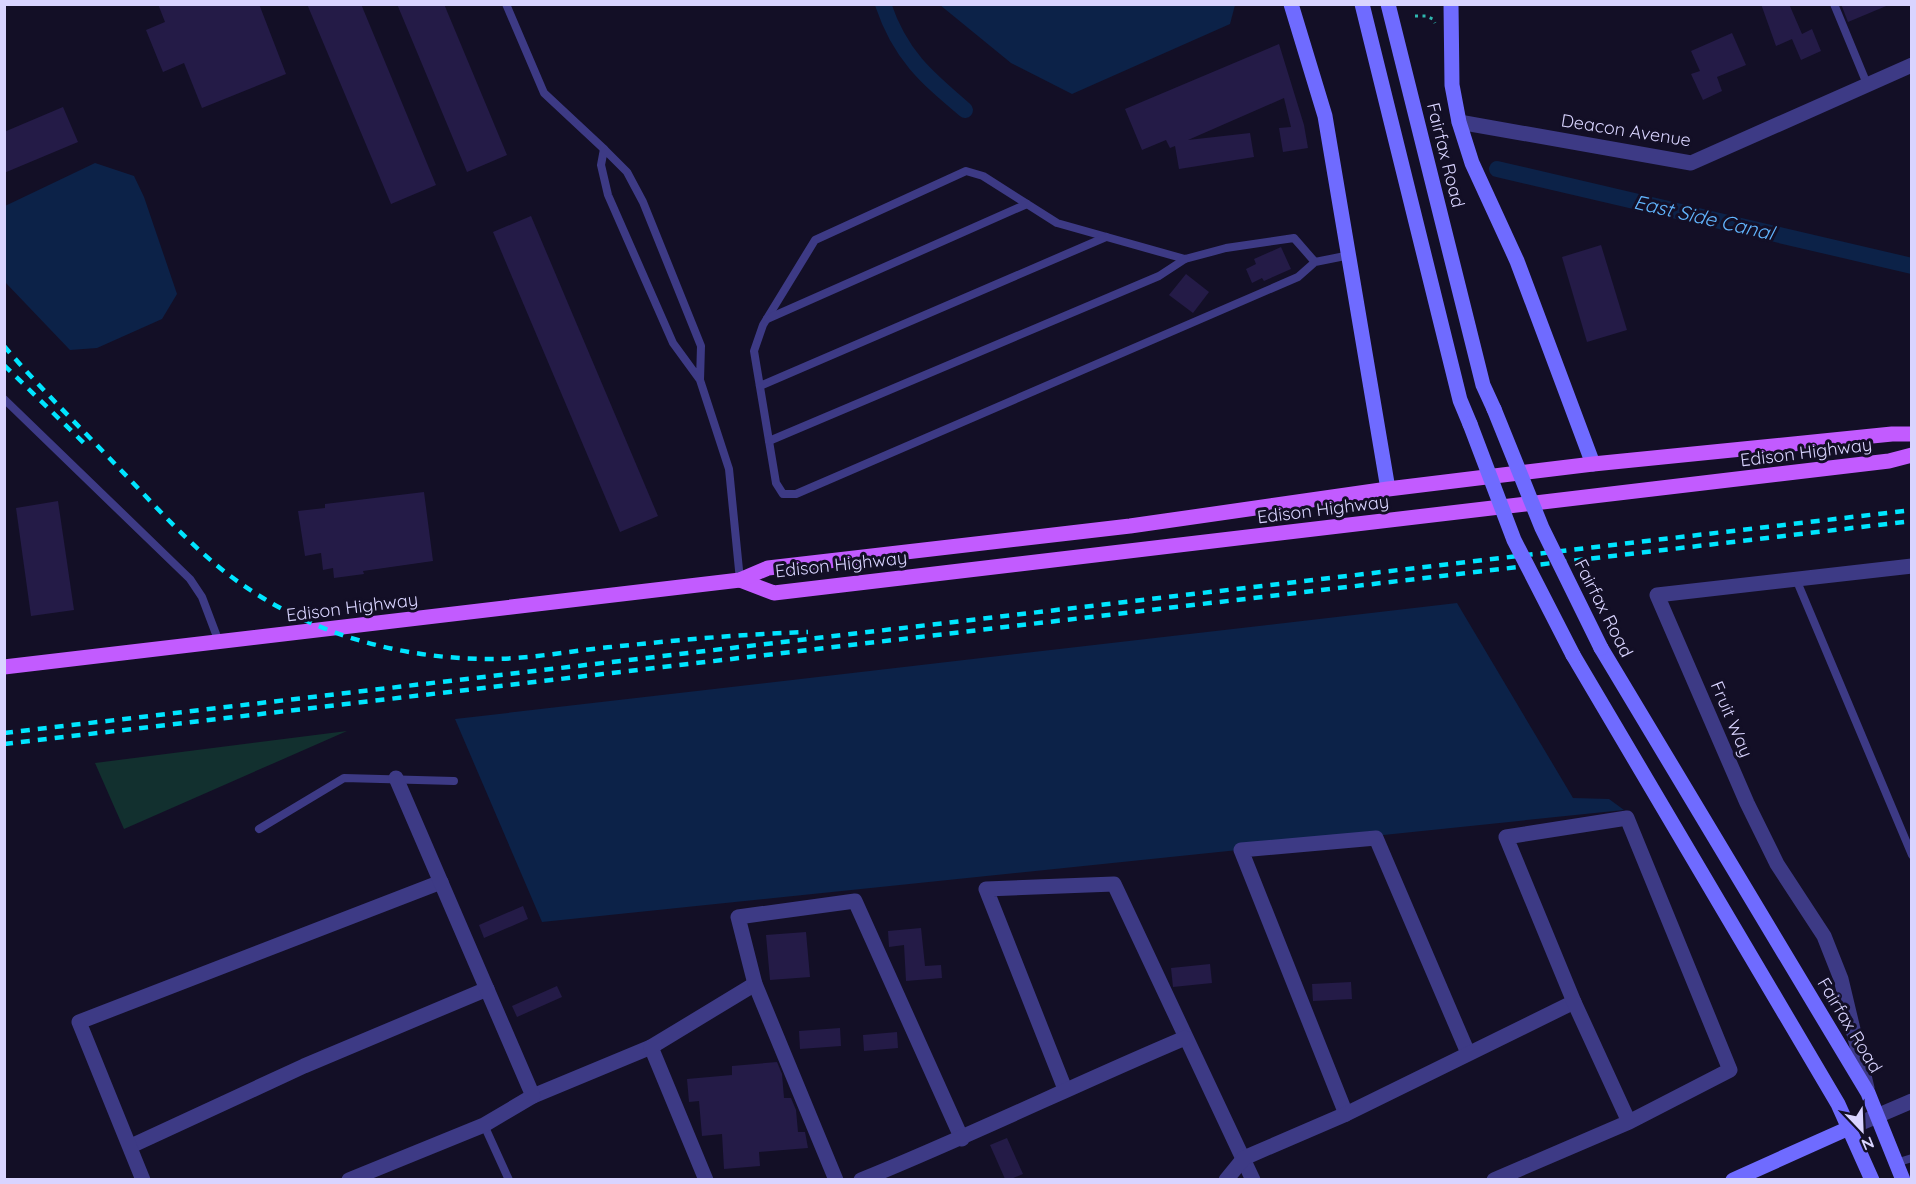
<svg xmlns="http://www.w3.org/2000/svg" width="1916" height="1184" font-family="Quicksand,sans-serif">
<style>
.green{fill:#12302f}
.water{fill:#0c2248}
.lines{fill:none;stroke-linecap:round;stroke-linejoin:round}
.canal{stroke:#0c2248;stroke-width:16}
.building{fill:#241b47}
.path{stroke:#2fb8b0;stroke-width:3;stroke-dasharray:3 4.5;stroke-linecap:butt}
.lane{stroke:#3d3a85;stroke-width:8}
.street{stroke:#3d3a85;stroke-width:15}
.secondary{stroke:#6f6bff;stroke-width:15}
.primary{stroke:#c25bff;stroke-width:15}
.rail{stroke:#00e5ff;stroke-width:4.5;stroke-dasharray:9 8;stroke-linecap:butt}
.secondary-bridge{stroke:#6f6bff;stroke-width:15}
.labels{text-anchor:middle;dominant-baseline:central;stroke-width:6;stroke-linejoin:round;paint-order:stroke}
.street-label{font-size:18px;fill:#d9d4ff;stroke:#130f26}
.water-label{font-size:20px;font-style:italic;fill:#62b6ff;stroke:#130f26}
</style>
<rect width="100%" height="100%" fill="#130f26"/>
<polygon class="green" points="347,731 124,829 95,763"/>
<g class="water">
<polygon points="940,5 1235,5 1230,24 1072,94 1011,63"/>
<polygon points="95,163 134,176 144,197 177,294 162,319 97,348 70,350 5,282 5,206"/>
<polygon points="1457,603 1573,798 1609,799 1624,810 542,922 455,719"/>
</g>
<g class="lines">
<g class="canal">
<path d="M883,4C900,55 926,77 965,110"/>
<polyline points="1497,169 1912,266"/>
</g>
</g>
<g class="building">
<polygon points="158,4 259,4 286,74 202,108 184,63 163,72 146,30 165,22"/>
<polygon points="307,4 361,4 436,185 391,204"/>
<polygon points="397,4 444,4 507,155 467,172"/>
<polygon points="1761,4 1789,4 1802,34 1812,29 1821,51 1801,60 1792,39 1776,46"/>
<polygon points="1841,4 1891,4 1848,22"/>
<polygon points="1732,33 1746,65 1717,77 1722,91 1703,100 1691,74 1700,71 1691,51"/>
<polygon points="1279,44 1304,125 1308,148 1283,152 1279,128 1291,127 1284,98 1188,140 1250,133 1254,157 1179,169 1175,146 1170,148 1166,140 1142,150 1125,109"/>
<polygon points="63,107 78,142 4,173 4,132"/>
<polygon points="531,216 658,516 620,532 493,232"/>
<polygon points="1601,245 1627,330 1587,342 1562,257"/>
<polygon points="1281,247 1291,269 1264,281 1262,278 1252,283 1246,269 1256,264 1254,259"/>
<polygon points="1186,274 1209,292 1193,313 1169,295"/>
<polygon points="424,492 433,561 363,571 364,574 334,578 333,568 323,570 321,553 305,556 298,511 325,508 325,504"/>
<polygon points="58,501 74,610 31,616 16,508"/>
<polygon points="523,906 528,919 484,938 479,925"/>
<polygon points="921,928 925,966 941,965 942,978 906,981 904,945 889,947 888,931"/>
<polygon points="806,932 810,977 770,980 766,935"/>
<polygon points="1210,964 1212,983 1173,987 1171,968"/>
<polygon points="1351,982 1352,999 1313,1001 1312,984"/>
<polygon points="557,986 562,997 517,1017 512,1006"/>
<polygon points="840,1028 841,1046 800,1049 799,1031"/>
<polygon points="897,1032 898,1048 864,1051 863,1035"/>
<polygon points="777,1062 782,1074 784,1098 791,1098 796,1110 798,1132 805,1132 808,1148 759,1152 760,1166 724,1169 722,1134 702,1136 699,1101 689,1102 687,1079 732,1075 732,1066"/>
<polygon points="1007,1138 1023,1174 1011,1179 1005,1179 990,1145"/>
</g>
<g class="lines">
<polyline class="path" points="1415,16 1426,16 1433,19 1435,23"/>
<g class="lane">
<polyline points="506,4 544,93 604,149"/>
<polyline points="1834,4 1867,84"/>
<polyline points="1315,262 1294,238 1226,248 1185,259 1057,223 983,176 966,171 815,240 763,325 754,351 776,483 783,494 796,494 1298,277 1315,262 1350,255"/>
<polyline points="767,319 1027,204"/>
<polyline points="700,380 673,343 608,195 601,165 604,149 627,172 643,202 701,346 700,380 729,469 740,580"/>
<polyline points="760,386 1106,237"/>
<polyline points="4,399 190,579 202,597 219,642"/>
<polyline points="769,441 1159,276 1185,259"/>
<polyline points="1796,579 1912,855"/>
<polyline points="259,829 344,778 454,781"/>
<polyline points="484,1125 509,1180"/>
<polyline points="1896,1163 1912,1158"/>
</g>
<g class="street">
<polyline points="1459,122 1691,163 1912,65"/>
<polyline points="1867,1088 1841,979 1824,936 1777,864 1747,803 1657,595 1912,566"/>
<polyline points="1065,1089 986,889 1114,884 1253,1180"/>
<polyline points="533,1096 651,1047"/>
<polyline points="1346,1114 1241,850 1376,838 1468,1053"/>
<polyline points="1849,1128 1912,1101"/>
<polyline points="131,1146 304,1066 487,989"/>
<polyline points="143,1180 79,1022 441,882"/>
<polyline points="349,1180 484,1125 533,1096 396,778"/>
<polyline points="706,1180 651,1047 755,984"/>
<polyline points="836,1180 755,984 738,917 855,901 962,1139"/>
<path d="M861,1180C970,1136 1076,1084 1185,1038"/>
<polyline points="1226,1180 1244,1158 1346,1114 1574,1002"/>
<polyline points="1494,1180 1629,1122 1730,1070 1627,818 1506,837 1574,1002 1629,1122"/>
</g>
<g class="secondary">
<polyline points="1291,4 1325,116 1388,489"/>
<polyline points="1362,4 1460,400 1470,424"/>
<polyline points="1388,4 1483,385 1494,409"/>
<polyline points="1451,4 1452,85 1459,122 1472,163 1517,261 1593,464"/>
<polyline points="1601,648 1868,1093 1903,1180"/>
<polyline points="1573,655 1838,1104 1872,1180"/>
<polyline points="1733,1180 1849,1128"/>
</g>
<g class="primary">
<polyline points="740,580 774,593 1889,461 1912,455"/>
<polyline points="4,667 740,580 768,568 1130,526 1388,489 1593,464 1892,434 1912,434"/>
</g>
<g class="rail">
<path d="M4,346C39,387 78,425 115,464C149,499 182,537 220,568C297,630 393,659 491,659C527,659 564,652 601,648C670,641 739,634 808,632"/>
<polyline points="4,365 87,446"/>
<polyline points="4,733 1912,510"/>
<polyline points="4,744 1912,521"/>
</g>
<g class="secondary-bridge">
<polyline points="1494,409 1542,528 1601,648"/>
<polyline points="1470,424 1514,540 1573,655"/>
</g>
</g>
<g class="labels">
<g class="street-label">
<text transform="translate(1626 130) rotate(9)">Deacon Avenue</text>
<text transform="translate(1446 155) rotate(76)">Fairfax Road</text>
<text transform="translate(1806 452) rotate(-7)">Edison Highway</text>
<text transform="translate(1323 509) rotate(-7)">Edison Highway</text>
<text transform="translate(841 564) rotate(-6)">Edison Highway</text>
<text transform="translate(352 607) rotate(-7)">Edison Highway</text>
<text transform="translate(1604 608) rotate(63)">Fairfax Road</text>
<text transform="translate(1732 719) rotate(67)">Fruit Way</text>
<text transform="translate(1850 1025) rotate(59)">Fairfax Road</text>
</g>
<g class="water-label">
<text transform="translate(1704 217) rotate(13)">East Side Canal</text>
</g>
</g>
<rect width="1916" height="1184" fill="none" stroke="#d9d4ff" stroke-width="12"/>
<g transform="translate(1862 1130) rotate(157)" stroke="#130f26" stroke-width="4.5" paint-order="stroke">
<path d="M0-4.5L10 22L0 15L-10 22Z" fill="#d9d4ff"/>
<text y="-9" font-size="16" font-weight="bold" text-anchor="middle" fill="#d9d4ff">N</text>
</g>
</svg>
